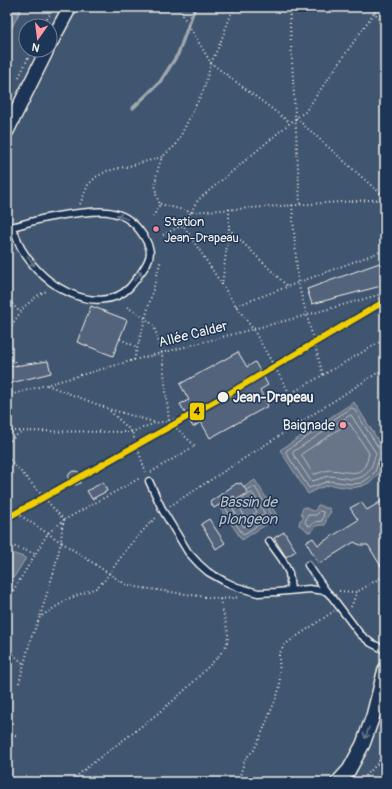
<svg xmlns="http://www.w3.org/2000/svg" width="392" height="789" font-family="Pangolin,sans-serif">
<style>
.green{fill:#40546f;stroke:#9aa2ac;fill-rule:evenodd}
.water{fill:#677588;stroke:#9fa7ae}
.lines{fill:none;stroke-linecap:round;stroke-linejoin:round}
.shore{stroke:#bcbfc2;stroke-width:1}
.stream{stroke:#9fa7ae;stroke-width:3.5}
.building{fill:#52647b;stroke:#f4f1e8}
.lane-casing{stroke:#f4f1e8;stroke-width:9}
.street-casing{stroke:#f4f1e8;stroke-width:16}
.path{stroke:#f4f1e8;stroke-width:2;stroke-dasharray:1 3;stroke-linecap:butt}
.lane{stroke:#1d3557;stroke-width:6}
.street{stroke:#1d3557;stroke-width:13}
.metro-1-casing{stroke:#1d3557;stroke-width:9}
.metro-1{stroke:#f1ce00;stroke-width:6}
.oneway{stroke:#68778a}
.bus-dot{fill:#ff8098;stroke:#1d3557;stroke-width:1.5}
.stop-dot{fill:#f4f1e8;stroke:#1d3557;stroke-width:1.5}
.poi-dot{fill:#ff9aa2;stroke:#1d3557;stroke-width:1.5}
.labels{text-anchor:middle;dominant-baseline:central;stroke-width:3;stroke-linejoin:round;paint-order:stroke}
.bus-label{font-size:13px;fill:#f4f1e8;stroke:#1d3557;text-anchor:start}
.street-label{font-size:14px;fill:#f4f1e8;stroke:#1d3557}
.stop-label{font-size:14px;font-weight:bold;fill:#f4f1e8;stroke:#1d3557;text-anchor:start}
.poi-label{font-size:14px;fill:#f4f1e8;stroke:#1d3557;text-anchor:end}
.water-label{font-size:15px;font-style:italic;fill:#bcbfc2;stroke:#1d3557}
.line-badge{stroke:#1d3557;stroke-width:1.5}
.pale-badge-label{font-size:11px;text-anchor:middle;font-weight:bold;fill:#111}
</style>
<rect width="100%" height="100%" fill="#263d5d"/>
<filter id="ink" filterUnits="userSpaceOnUse"><feTurbulence type="fractalNoise" baseFrequency=".025" numOctaves="2"/><feDisplacementMap in="SourceGraphic" scale="8" xChannelSelector="R" yChannelSelector="G"/><feConvolveMatrix kernelMatrix="1 2 1 2 8 2 1 2 1" color-interpolation-filters="sRGB"/></filter>
<g filter="url(#ink)">
<path class="green" d="M22,7H385V782H7V37ZM26,26H50V50H26Z"/>
<g class="water">
<polygon points="7,7 22,7 7,37"/>
<polygon points="354,402 383,448 384,457 379,474 371,482 362,486 352,488 329,485 317,489 308,494 280,450"/>
<polygon points="255,480 278,517 242,540 218,504"/>
<path d="M318,505L322,506L325,508H329L331,512L327,517L325,525C322,525 318,525 316,526C312,528 315,532 308,532L304,528L299,525L300,520L303,519V517L301,513L303,508L305,507C309,509 310,511 315,511Z"/>
<polygon points="7,551 26,558 7,588"/>
</g>
<g class="lines">
<g class="shore">
<polygon points="352,408 354,409 380,450 383,453 383,455 379,458 375,472 369,478 361,483 352,484 329,481 309,488 286,453 286,451"/>
<path d="M351,415L376,453C372,467 368,480 350,479C343,478 336,476 329,476C322,477 316,481 311,481L293,454V452Z"/>
<path d="M349,423L350,424L369,453C364,481 350,471 330,470C325,470 320,473 315,474H313L302,456V454Z"/>
<polygon points="252,493 253,494 265,514 244,527 231,506"/>
<polyline points="234,498 225,504 224,506 242,533 244,534 271,517 272,515 255,487 253,487 247,490"/>
<polygon points="249,502 251,502 257,512 246,519 240,508"/>
<polygon points="320,511 323,512 324,513 322,521 315,522 310,526 306,524 305,522 308,515 316,515"/>
</g>
<polyline class="stream" points="133,108 160,82 178,54 195,7"/>
</g>
<g class="building">
<polygon points="385,261 385,285 312,304 307,289"/>
<polygon points="91,306 127,320 113,356 77,342"/>
<polygon points="238,352 247,367 255,362 263,376 268,385 260,390 268,406 210,438 201,422 193,427 180,404 189,400 180,384"/>
<polygon points="48,361 51,373 7,384 7,367"/>
<circle cx="75" cy="478" r="7"/>
<polygon points="103,482 107,491 92,499 87,491"/>
<polygon points="237,483 238,484 241,483 248,493 236,500 234,496 214,508 210,502"/>
<polygon points="385,499 385,573 368,545 360,545 354,542 319,564 306,542 313,538 318,545 358,520 350,508 361,502 367,510"/>
<polygon points="209,519 225,543 216,549 201,524"/>
<polygon points="284,532 296,551 286,557 274,538"/>
</g>
<g class="lines">
<g class="lane-casing">
<g id="lane">
<path d="M7,225C15,229 17,240 21,248C33,268 50,285 72,294C90,302 114,303 129,288C133,284 136,279 140,274C144,268 150,261 150,252C149,242 138,226 129,220C125,217 118,214 113,213C102,210 90,212 79,213C70,214 61,215 52,217C38,219 25,224 11,227"/>
<polyline points="149,481 163,511 188,552 199,564 208,572 224,581 237,587 258,593 277,592 309,589 326,591 332,597 360,634 371,643 385,650"/>
<polyline points="269,541 282,559 289,573 291,590"/>
<polyline points="308,565 326,591"/>
</g>
</g>
<g class="street-casing">
<g id="street">
<polyline points="50,44 70,7"/>
<polyline points="7,131 47,50"/>
<polyline points="338,782 349,770 363,744 373,716 385,669"/>
</g>
</g>
<g class="path">
<polyline points="235,7 232,12 219,46 211,63 288,121"/>
<polyline points="289,7 299,185 300,204"/>
<polyline points="373,7 385,35"/>
<polyline points="43,26 54,7"/>
<polyline points="19,77 32,50"/>
<polyline points="296,118 374,188 385,196"/>
<polyline points="385,199 191,212 183,225 236,306 253,329 290,394 385,339"/>
<polyline points="80,204 88,185 96,177 107,171 129,166 162,157 176,145 204,89 211,63 183,16 181,7"/>
<polyline points="160,204 191,212 198,200 296,118 305,112 378,7"/>
<polyline points="292,205 298,283 323,375"/>
<polyline points="229,209 229,229"/>
<path d="M153,217L160,204C158,200 156,196 156,192C154,180 158,168 162,157"/>
<polyline points="163,235 183,225"/>
<polyline points="222,285 229,229 288,287"/>
<polyline points="9,301 20,312"/>
<polyline points="236,306 385,250"/>
<polyline points="127,307 145,318 154,326 162,353 169,421 195,446 151,472"/>
<polyline points="7,332 24,307 37,296 46,291"/>
<polyline points="120,339 137,347"/>
<polyline points="7,358 15,362 17,366"/>
<polyline points="134,360 161,260"/>
<polyline points="263,376 275,368"/>
<polyline points="47,385 109,409 154,422"/>
<polyline points="7,396 134,360 307,315 385,293"/>
<polyline points="110,411 132,432 146,473"/>
<polyline points="7,431 132,432 155,423 169,421 187,415"/>
<polyline points="7,443 22,431"/>
<polyline points="7,457 24,475 64,520 62,528 61,542 125,584 136,587 220,599 233,598 239,597"/>
<polyline points="170,506 385,368"/>
<polyline points="7,507 61,542 54,571 40,616"/>
<polyline points="7,544 36,554"/>
<polyline points="339,591 357,592 385,575"/>
<polyline points="7,601 48,533 64,520 140,478"/>
<polyline points="351,607 357,592"/>
<polyline points="7,649 24,664"/>
<polyline points="19,683 31,638 40,617 68,599 96,588 104,581 129,546 150,523 157,517"/>
<polyline points="7,735 17,735"/>
<path d="M74,782L79,774C121,740 167,711 204,671C212,663 221,655 226,645C228,641 228,637 228,633L220,599"/>
<polyline points="238,782 245,759 254,750 259,740 277,696 280,686 279,655 284,645 334,611"/>
<polyline points="360,782 377,764 385,752"/>
</g>
<use href="#lane" class="lane"/>
<use href="#street" class="street"/>
<g class="metro-1-casing">
<polyline id="metro-1" points="7,518 228,394 385,301"/>
</g>
<use href="#metro-1" class="metro-1"/>
</g>
<defs><path id="oneway-shaft" d="M-6 0H5M1.5-3L5.5 0L1.5 3" fill="none" stroke-width="1.6" stroke-linecap="round" stroke-linejoin="round"/></defs>
<g class="oneway">
<use href="#oneway-shaft" transform="translate(122 217) rotate(-157)"/>
<use href="#oneway-shaft" transform="translate(31 261) rotate(53)"/>
<use href="#oneway-shaft" transform="translate(138 276) rotate(-53)"/>
<use href="#oneway-shaft" transform="translate(367 733) rotate(109)"/>
</g>
</g>
<circle class="bus-dot" cx="156" cy="229" r="3.5"/>
<circle class="stop-dot" cx="223" cy="397" r="6"/>
<circle class="poi-dot" cx="343" cy="425" r="4"/>
<g class="labels">
<g class="bus-label">
<text x="164" y="222">Station<tspan x="164" dy="16">Jean-Drapeau</tspan></text>
</g>
<g class="street-label">
<text transform="translate(193 334) rotate(-14)">Allée Calder</text>
</g>
<g class="stop-label">
<text x="233" y="397">Jean-Drapeau</text>
</g>
<g class="poi-label">
<text x="335" y="425">Baignade</text>
</g>
<g class="water-label">
<text x="248" y="502">Bassin de<tspan x="248" dy="17">plongeon</tspan></text>
</g>
</g>
<rect class="line-badge" x="189" y="402" width="16" height="19" rx="4" fill="#f1ce00"/>
<g class="pale-badge-label">
<text x="197" y="415">4</text>
</g>
<rect width="392" height="789" fill="none" stroke="#1d3557" stroke-width="24"/>
<rect x="12" y="12" width="368" height="765" fill="none" stroke="#f4f1e8" stroke-width="1.5" filter="url(#ink)"/>
<g transform="translate(38 38) rotate(194)"><circle r="19" fill="#1d3557" stroke="#738091"/>
<path d="M0-3L7 15L0 10L-7 15Z" fill="#ff9aa2"/>
<text y="-6" font-size="11" font-weight="bold" text-anchor="middle" fill="#f4f1e8">N</text>
</g>
</svg>
